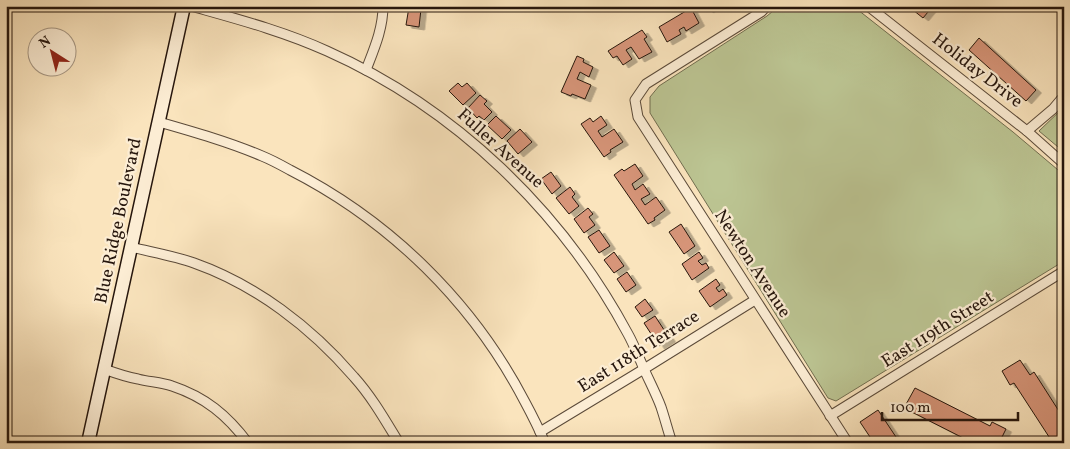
<svg xmlns="http://www.w3.org/2000/svg" width="1070" height="449" font-family="Vollkorn,serif">
<style>
.green{fill:#bcc593;stroke:#716e50}
.building{fill:#d79579;stroke:#26160d;filter:url(#shadow)}
.lines{fill:none;stroke-linecap:round;stroke-linejoin:round}
.minor-casing{stroke:#5b4a39;stroke-width:11}
.secondary-casing{stroke:#26160d;stroke-width:15}
.minor{stroke:#fcedd4;stroke-width:9}
.secondary{stroke:#fcedd4;stroke-width:12}
.rail{stroke:#26160d;stroke-width:2.5;stroke-dasharray:9 9;stroke-linecap:butt}
.labels{text-anchor:middle;dominant-baseline:central;stroke-width:4.5;stroke-linejoin:round;paint-order:stroke}
.street-label{font-size:18px;fill:#26160d;stroke:#fcedd4}
</style>
<defs>
<filter id="shadow"><feDropShadow dx="5.5" dy="3" stdDeviation="0" flood-color="#0004"/></filter>
</defs>
<rect width="100%" height="100%" fill="#fae4bd"/>
<filter id="stains"><feTurbulence type="fractalNoise" baseFrequency=".004" numOctaves="4"/><feColorMatrix values="0 0 0 0 .2 0 0 0 0 .09 0 0 0 0 .02 0 0 0 .5 -.17"/></filter>
<radialGradient id="worn" r=".72"><stop offset=".6" stop-color="#630" stop-opacity="0"/><stop offset="1" stop-color="#630" stop-opacity=".3"/></radialGradient>
<g class="green">
<polygon points="779,6 853,6 1013,132 1064,175 1064,261 836,401 828,398 650,113 650,97 659,86 767,16"/>
<polygon points="1064,107 1064,152 1039,131"/>
</g>
<g class="building">
<polygon points="700,6 714,6 708,10 705,6 701,9"/>
<polygon points="908,6 933,6 923,18"/>
<polygon points="409,7 421,9 419,27 406,25"/>
<polygon points="691,8 699,23 686,31 684,27 679,30 681,34 667,42 659,27"/>
<polygon points="642,30 647,37 644,39 652,52 639,59 631,47 626,50 632,59 623,65 617,56 613,58 608,51"/>
<polygon points="979,38 1036,90 1026,101 969,50"/>
<polygon points="577,56 584,59 583,62 593,67 589,77 580,72 577,79 591,85 585,99 572,94 571,96 561,92"/>
<polygon points="458,83 462,87 467,83 476,93 463,105 449,91"/>
<polygon points="480,95 487,101 484,104 492,112 484,120 479,116 477,118 468,108"/>
<polygon points="496,116 511,130 502,139 487,125"/>
<polygon points="601,116 607,125 598,131 602,137 614,129 623,142 610,150 611,152 604,157 581,124 590,118 593,122"/>
<polygon points="520,129 532,142 518,154 507,141"/>
<polygon points="635,164 643,176 632,184 635,190 643,184 650,194 641,199 645,205 656,197 665,210 654,218 655,220 648,224 614,175 622,169 624,171"/>
<polygon points="551,172 561,186 552,194 541,179"/>
<polygon points="570,187 575,194 572,197 579,206 569,214 556,198"/>
<polygon points="588,208 593,214 589,217 595,225 584,233 574,219"/>
<polygon points="681,224 695,246 684,254 669,232"/>
<polygon points="599,230 610,246 599,253 588,237"/>
<polygon points="614,252 624,266 614,273 604,260"/>
<polygon points="699,252 703,258 698,261 702,265 706,263 709,268 692,280 682,264"/>
<polygon points="627,272 636,285 626,292 617,279"/>
<polygon points="716,279 720,285 716,288 719,292 723,289 727,295 710,307 699,291"/>
<polygon points="645,299 653,310 642,317 635,307"/>
<polygon points="655,316 670,339 659,346 644,323"/>
<polygon points="1020,360 1030,375 1034,372 1064,419 1064,443 1053,443 1014,383 1010,385 1002,371"/>
<polygon points="915,388 990,426 992,422 1006,429 999,443 973,443 904,408"/>
<polygon points="878,410 900,443 874,443 860,422"/>
</g>
<g class="lines">
<g class="minor-casing">
<g id="minor">
<path d="M191,6C237,19 283,31 327,51C455,108 562,211 628,334C633,343 637,353 641,362C647,377 655,391 661,407C665,419 668,431 672,443"/>
<polyline points="767,6 761,12 646,84 635,100 638,117 848,443"/>
<polyline points="868,6 1027,131 1064,164"/>
<path d="M366,70C374,49 383,29 383,6"/>
<path d="M159,122C194,132 229,142 262,156C272,160 281,165 290,170C390,221 473,302 525,402C532,415 539,429 545,443"/>
<polyline points="1027,131 1053,109 1064,96"/>
<path d="M131,247C151,252 175,256 194,263C256,285 311,327 354,377C372,397 385,420 399,443"/>
<path d="M104,369C115,373 126,377 138,379C149,382 161,382 172,386C205,397 227,415 248,443"/>
<polyline points="830,416 1064,271"/>
<polyline points="540,432 644,369 755,300"/>
</g>
</g>
<g class="secondary-casing">
<polyline id="secondary" points="88,443 184,6"/>
</g>
<use href="#minor" class="minor"/>
<use href="#secondary" class="secondary"/>
<polyline class="rail" points="6,28 11,6"/>
</g>
<g class="labels">
<g class="street-label">
<text transform="translate(977 71) rotate(38)">Holiday Drive</text>
<text transform="translate(500 149) rotate(42)">Fuller Avenue</text>
<text transform="translate(119 221) rotate(-78)">Blue Ridge Boulevard</text>
<text transform="translate(752 264) rotate(57)">Newton Avenue</text>
<text transform="translate(938 330) rotate(-32)">East 119th Street</text>
<text transform="translate(639 352) rotate(-32)">East 118th Terrace</text>
</g>
</g>
<rect width="1070" height="449" fill="none" stroke="#fae4bd" stroke-width="25"/>
<rect x="8" y="8" width="1055" height="434" fill="none" stroke="#26160d" stroke-width="2.5"/>
<rect x="12" y="12" width="1045" height="424" fill="none" stroke="#26160d"/>
<g transform="translate(52 52) rotate(324)"><circle r="24" fill="#fcedd4" stroke="#a69784"/>
<path d="M0-4L9 19L0 12L-9 19Z" fill="#8f2418"/>
<text y="-8" font-size="14" font-weight="bold" text-anchor="middle" fill="#26160d">N</text>
</g>
<path d="M882 412v8h136v-8" fill="none" stroke="#26160d" stroke-width="2.5"/>
<text x="890" y="412" font-size="15" fill="#26160d" stroke="#fcedd4" stroke-width="4" paint-order="stroke">100 m</text>
<rect width="100%" height="100%" filter="url(#stains)"/>
<rect width="100%" height="100%" fill="url(#worn)"/>
</svg>
